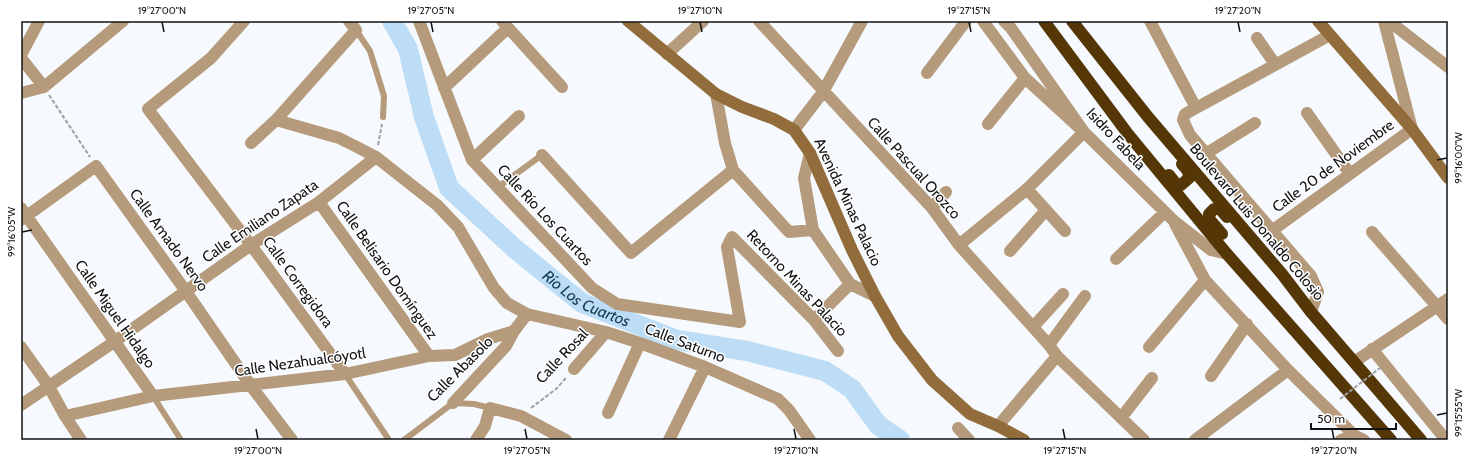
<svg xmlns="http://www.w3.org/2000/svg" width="1469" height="461" viewBox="0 0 1469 461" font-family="Cabin,sans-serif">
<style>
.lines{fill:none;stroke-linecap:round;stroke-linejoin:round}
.river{stroke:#bcddf5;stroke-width:20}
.path{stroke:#9da0a3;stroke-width:2;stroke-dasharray:4 2;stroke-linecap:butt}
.lane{stroke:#b59b7b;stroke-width:6}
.street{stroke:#b59b7b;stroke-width:12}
.secondary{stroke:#936c3b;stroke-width:12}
.highway{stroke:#553607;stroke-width:12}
.path-bridge{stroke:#9da0a3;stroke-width:2;stroke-dasharray:4 2;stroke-linecap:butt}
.ticks{fill:none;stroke:#111315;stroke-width:1.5}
.labels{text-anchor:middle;stroke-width:3;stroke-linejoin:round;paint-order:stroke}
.street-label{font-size:15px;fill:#111315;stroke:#fff}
.water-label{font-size:16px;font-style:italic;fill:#133a51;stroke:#fff}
.neatline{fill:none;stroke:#111315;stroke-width:1.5}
.ticks-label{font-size:10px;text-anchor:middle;fill:#111315}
</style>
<rect width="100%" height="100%" fill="#f6fafe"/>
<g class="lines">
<!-- river -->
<path class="river" id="s1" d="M392 21 408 49 424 117 449 188 514 248 582 303 677 340 747 351 825 371 852 389 878 425 900 440"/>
<!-- path -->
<path class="path" d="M49 95 90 157
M378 145 382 124
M531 408 556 389 567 377"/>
<!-- lane -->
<path class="lane" d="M356 30 370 51 384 96 383 117
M498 187 542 155
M345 374 389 440
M153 396 181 440
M404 440 453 403 474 404 490 408"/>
<!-- street -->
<path class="street" d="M244 21 211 58 148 109 251 245 345 374
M419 21 472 160 592 288 617 304 740 322 727 247 732 237 814 320 838 351
M502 21 562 87
M759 21 932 208 959 245 1049 345 1057 356 1144 440
M1004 21 1011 28 1084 132 1174 221 1211 250 1227 254
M1150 21 1196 108
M1389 21 1448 67
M1257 38 1275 64
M667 54 703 21
M21 55 39 21
M21 58 44 87
M927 73 966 21
M444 88 508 28
M21 93 44 87 123 21
M716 94 725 143 733 170 789 232 813 230
M1307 113 1350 174
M276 120 339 138 357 147 376 157 437 205 458 227 494 288 507 303 527 314 606 332 640 343 705 367 778 399 789 410 810 440
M988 124 1025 78
M794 130 823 92 862 21
M251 143 276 120 356 30 349 21
M810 153 804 178 813 230 850 284 875 296
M1207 153 1255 123
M542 155 631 253 733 170
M472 160 519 116
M1027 189 1065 231
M319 202 429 356
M21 208 153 396
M932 208 946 192
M21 220 96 166 185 290 251 386 292 440
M1175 224 1205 280 1288 370 1354 435 1364 440
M1273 230 1412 129 1384 21
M1372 232 1448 319
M959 245 1027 189 1084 132 1025 78 983 21
M1010 251 1046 210
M1116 259 1164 213
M1311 312 1318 292 1311 276 1190 135 1183 120 1185 114 1330 35
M814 320 850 284
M1033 327 1063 294
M1049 345 1085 296
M21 347 48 385 65 416 81 440
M1149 347 1205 280
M1372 349 1446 440
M1354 362 1448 299
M574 369 606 332
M1211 376 1247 324
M453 403 506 346 514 331 527 314
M21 405 114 342 251 245 319 202 376 157
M608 413 640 343
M65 416 153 396 345 374 429 356 455 355 488 339 514 331
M1121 418 1152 378
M998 426 1057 356
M958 428 969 440
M476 440 485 426 490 408 521 416 566 440
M669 440 705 367
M1195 440 1288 370
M1341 440 1354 435"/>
<!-- secondary -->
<path class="secondary" d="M628 21 716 94 742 107 774 119 794 130 810 153 852 250 875 296 898 336 932 380 970 414 998 426 1024 440
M1318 21 1412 129 1448 178"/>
<!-- highway -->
<path class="highway" d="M1044 21 1128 134 1227 254 1391 440
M1072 21 1148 117 1282 274 1311 312 1421 440
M1169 175 1176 184 1181 185 1189 178 1188 171 1182 164
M1222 234 1210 220 1209 214 1214 209H1220L1227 217"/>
<!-- path-bridge -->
<path class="path-bridge" d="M1340 399 1380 368"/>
</g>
<!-- ticks -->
<path class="ticks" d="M162 22 164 32M431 22 433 32M700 22 702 32M969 22 971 32M1238 22 1240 32M1437 160 1447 158M22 232 32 230M1437 415 1447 413M256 429 258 439M525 429 527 439M794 429 796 439M1063 429 1065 439M1332 429 1334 439"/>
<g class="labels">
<!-- street labels -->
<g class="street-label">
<text transform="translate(1116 139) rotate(47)" y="5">Isidro Fabela</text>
<text transform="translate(1333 166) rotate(-36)" y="5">Calle 20 de Noviembre</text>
<text transform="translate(914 168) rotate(48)" y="5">Calle Pascual Orozco</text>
<text transform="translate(848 202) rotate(65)" y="5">Avenida Minas Palacio</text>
<text transform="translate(545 215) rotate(47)" y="5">Calle Río Los Cuartos</text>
<text transform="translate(260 221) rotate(-34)" y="5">Calle Emiliano Zapata</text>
<text transform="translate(1257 222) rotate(50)" y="5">Boulevard Luis Donaldo Colosio</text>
<text transform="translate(169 240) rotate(54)" y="5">Calle Amado Nervo</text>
<text transform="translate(387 270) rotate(55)" y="5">Calle Belisario Domínguez</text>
<text transform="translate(298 282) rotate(54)" y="5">Calle Corregidora</text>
<text transform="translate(797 283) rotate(47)" y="5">Retorno Minas Palacio</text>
<text transform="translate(115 314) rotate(55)" y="5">Calle Miguel Hidalgo</text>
<text transform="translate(685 343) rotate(21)" y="5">Calle Saturno</text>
<text transform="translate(562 356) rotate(-47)" y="5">Calle Rosal</text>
<text transform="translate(300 362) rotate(-8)" y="5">Calle Nezahualcóyotl</text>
<text transform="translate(460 369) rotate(-45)" y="5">Calle Abasolo</text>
</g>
<!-- water labels -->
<g class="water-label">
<text dy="6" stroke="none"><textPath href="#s1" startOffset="355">Río Los Cuartos</textPath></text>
</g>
</g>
<!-- border -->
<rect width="1469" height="461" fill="none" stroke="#ffffff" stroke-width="44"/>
<!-- scale -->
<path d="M1311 423v6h85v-6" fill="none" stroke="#111315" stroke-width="2"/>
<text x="1317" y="423" font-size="12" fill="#111315" stroke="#ffffff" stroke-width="3" paint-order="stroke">50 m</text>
<rect x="22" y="22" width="1425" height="417" class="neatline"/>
<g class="ticks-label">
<text x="162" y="14">19°27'00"N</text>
<text x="431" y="14">19°27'05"N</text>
<text x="700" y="14">19°27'10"N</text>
<text x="969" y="14">19°27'15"N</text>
<text x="1238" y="14">19°27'20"N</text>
<text transform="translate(1458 158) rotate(-90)" y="4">99°16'00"W</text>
<text transform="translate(11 232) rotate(-90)" y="4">99°16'05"W</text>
<text transform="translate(1458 413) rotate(-90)" y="4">99°15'55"W</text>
<text x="258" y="454">19°27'00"N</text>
<text x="527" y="454">19°27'05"N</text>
<text x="796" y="454">19°27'10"N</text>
<text x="1065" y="454">19°27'15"N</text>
<text x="1334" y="454">19°27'20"N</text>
</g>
</svg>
